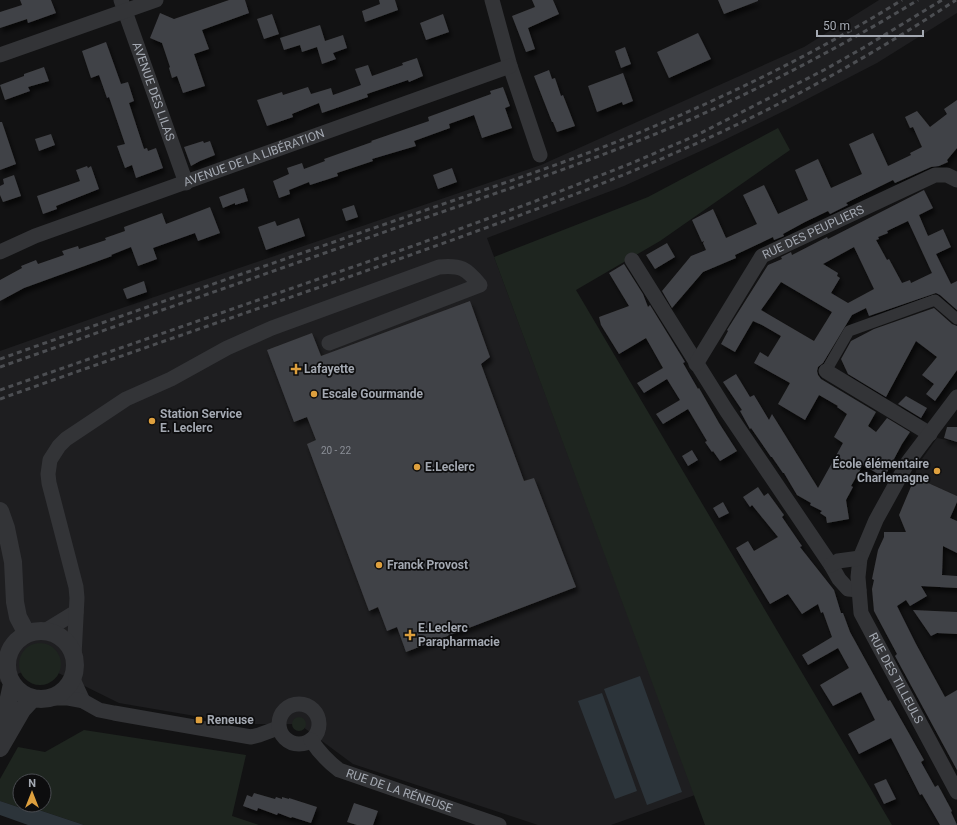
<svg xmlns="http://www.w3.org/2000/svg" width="957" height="825" viewBox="0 0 957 825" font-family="Roboto,sans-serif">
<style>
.built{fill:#1e1e20}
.green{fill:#1e251f;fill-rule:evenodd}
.water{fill:#2c343a}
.building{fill:#414246;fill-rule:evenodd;filter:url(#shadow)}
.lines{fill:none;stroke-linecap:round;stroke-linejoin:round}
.pedestrian{stroke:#333437;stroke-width:11}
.minor{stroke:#333437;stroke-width:15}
.tertiary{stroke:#333437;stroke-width:18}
.rail{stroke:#4c4e52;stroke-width:3;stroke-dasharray:5 4;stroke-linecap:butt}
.poi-dot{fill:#dea03e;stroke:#0d0d0e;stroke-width:1.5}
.labels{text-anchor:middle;stroke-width:3.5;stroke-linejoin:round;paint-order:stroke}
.number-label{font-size:10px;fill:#8b8f97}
.street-label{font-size:12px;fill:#a4a9b2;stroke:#0d0d0e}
.poi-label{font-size:12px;font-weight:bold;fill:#a4a9b2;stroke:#0d0d0e;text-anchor:start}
</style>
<defs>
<filter id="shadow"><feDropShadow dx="2.5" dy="4.5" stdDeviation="2" flood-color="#0009"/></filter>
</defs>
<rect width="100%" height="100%" fill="#121213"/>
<!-- built -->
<path class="built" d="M879 0H957V13L877 63 788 109 716 144 624 186 487 238 695 795 611 825H538L353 764 299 724H242L119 703 40 664 0 682V351L119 309 541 165 804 47Z
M937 438 957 442V496L915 477 917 466Z"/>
<!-- green -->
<path class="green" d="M778 128 790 150 660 241 576 290 892 825H705L494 257 648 197Z
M19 664a21 21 0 1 1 42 0a21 21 0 1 1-42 0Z
M292 724a7 7 0 1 1 14 0a7 7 0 1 1-14 0Z
M84 730 246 755 232 816 259 825H84L42 811 24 809 0 801V779L18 747 45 752ZM20 781H44V805H20Z"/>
<!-- water -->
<path class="water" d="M640 676 682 792 647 805 604 689Z
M602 693 637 791 615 799 578 701Z
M0 801 24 809 42 811 84 825H28L0 815Z"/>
<!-- building -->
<path class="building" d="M20 0H51L56 13 28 23 27 19 0 28V12L22 5Z
M229 0H245L249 13 202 30 209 49 194 54 205 86 183 93 177 76 172 78 169 68 170 67 162 43 150 38 160 13 174 19Z
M379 0H395L398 10 365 22 362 11 380 4Z
M532 0H553L559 14 528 28 535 49 526 52 512 16 535 7Z
M718 0H758V1L724 14Z
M272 14 279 34 264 39 257 19Z
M443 14 449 32 426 40 420 23Z
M320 25 325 41 343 35 347 48 333 53 336 59 322 64 317 47 302 52 300 45 284 50 280 38Z
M698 33 711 59 669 78 657 52Z
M106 42 121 84 128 82 134 101 129 103 144 149 147 148 148 151 156 148 163 168 136 178 132 165 125 168 117 146 125 144 109 97 107 98 99 75 91 78 82 51Z
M625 47 631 64 621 68 615 51Z
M417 58 423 76 409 82 408 80 367 94 368 97 322 113 319 103 292 114 293 117 267 126 257 100 282 92 283 95 308 87 311 94 331 88 333 95 361 85 355 69 368 65 372 76 403 65 402 63Z
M44 67 49 81 28 87 30 91 5 100 0 85 24 76V74Z
M549 70 552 79 555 78 561 96 563 95 575 126 557 132 553 122H552L534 76Z
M623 73 633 101 623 105 622 102 597 112 588 86Z
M503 87 510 106 505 108 512 128 482 138 474 115 449 124 450 128 414 141 416 146 372 159 373 161 337 173 338 176 310 185 309 182 289 190 290 194 279 198 273 181 289 174 287 168 302 163 304 169 325 161 324 159 372 142 371 141 429 121 428 117 491 94 490 91Z
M957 100V148L947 160 948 162 939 166 931 167 895 183 893 180 846 203 848 205 830 214 828 211 805 222 783 234 784 236 774 240 773 237 735 255 736 258 703 272 672 308 662 291 691 256 706 250 703 243 704 241 702 242 692 220 713 209 726 238 757 224 743 195 764 185 778 214 808 200 795 170 818 159 831 188 862 174 849 144 873 133 888 166 911 155 910 153 922 147 913 127 910 128 905 117 917 111 930 127 947 114 944 109Z
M0 122H2L16 164 0 170Z
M51 134 55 145 39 151 35 139Z
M203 141 204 143 210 141 215 155 200 161 191 166 184 147Z
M87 166 88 168 91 166 99 189 56 206 57 209 43 214 37 196 80 181 76 170Z
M452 168 457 182 438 189 433 175Z
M14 175 21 196 3 202 0 195V186L4 184 3 179Z
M244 188 248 201 235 205V203L223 208 219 197Z
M924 190 933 208 919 215 928 236 943 229 951 247 936 254 951 284 957 281V310L940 295 936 293 869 316 866 308 852 315 823 363 818 367 817 371 818 375 821 379 876 412 868 426 876 432 887 418 910 432 902 444 886 474 880 475 863 465 851 486 853 487 846 500 849 519 827 523 826 517 820 513 822 511 810 505 811 503 797 495 784 473H783L772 457H771L751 428 750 429 740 411 742 410 723 382 736 374 750 397 754 395 769 420 772 414 818 488 843 443 834 437 847 414 837 407 838 406 819 395 805 420 778 404 790 383 754 363 760 352 768 357 781 336 762 325 753 321 735 352 721 344 728 331 727 330 768 265 782 259 781 257 791 252 792 255 827 237 828 239ZM908 221 932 273 911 283 910 280 902 283 889 259 887 260 876 240 879 239 878 237 888 233 887 231ZM854 247 874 289 848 303 831 293 840 278 837 276 838 273 823 264ZM781 282 832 312 814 341 761 310Z
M354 205 358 217 346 221 342 209Z
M210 207 220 233 198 241 195 233 153 248 157 259 138 266 131 247 111 255 112 256 24 288 0 301V280L22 268 21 266 36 260 38 264 64 255 62 251 78 246 79 249 106 240 105 238 125 231 124 227 162 213 166 224Z
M299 218 305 236 266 250 258 227 275 221 277 226Z
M667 243 675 257 655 269 646 255Z
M624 264 643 294 648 307 650 305 685 362 683 363 698 389 699 388 719 423 737 451 720 461 713 451 712 452 705 442 707 441 688 409 663 424 656 414 680 400 667 379 644 393 637 383 663 368 646 338 619 354 601 325 599 317 629 306 609 273Z
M144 281 147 292 127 299 123 289Z
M470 301 490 357 481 364 524 481 534 478 576 587 406 652 397 627 387 631 378 607 369 611 307 444 316 440 307 417 294 422 267 350 312 333 321 356Z
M934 308 952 324 957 326V370L935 401 926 394 934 384 922 375 937 357 916 341 886 397 848 374 841 359 851 341 874 329Z
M906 396 927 408 921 418 898 404Z
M947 427H957V442L944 438Z
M692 450 698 460 688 466 682 456Z
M915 477 957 496V502L950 518 957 521V553L943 546 942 575 957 576V588L921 586 927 596 910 606 906 600 897 606 916 644 945 697 957 690V770L895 656 897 654 874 611 872 589 874 580 872 579 878 550 884 537V532H906L899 515Z
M758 487 764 496 768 493 784 515 782 517 802 546 800 547 834 590 841 613H843L850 632 888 701 890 700 924 760 921 762 935 787 938 785 952 811 951 812 957 825H940L922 794 920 795 891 738 859 754 848 734 875 720 861 692 833 706 820 685 849 668 838 648 808 665 802 655 832 637 823 612 821 613 818 604 802 614 788 594 770 604 742 558 736 548 748 541 754 551 778 537 752 505 750 507 743 497Z
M723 502 729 513 719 518 713 508Z
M913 610 957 612V634L937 633 931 636Z
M886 779 896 799 884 804 874 784Z
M254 793 275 799 276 797 282 799V797L289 799V798L317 807 311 823 292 817 291 818 278 813 277 815 258 808 257 811 243 806 247 795 252 797Z
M354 803 378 811 373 825H357L347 822Z"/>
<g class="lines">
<!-- pedestrian -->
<path class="pedestrian" d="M826 371 849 331 935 300 957 319"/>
<!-- minor -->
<g class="minor">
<path id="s1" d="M121 0 186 183"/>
<path d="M492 0 510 66 540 155"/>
<path d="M0 55 156 0"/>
<path id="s2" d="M0 252 35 236 510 66"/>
<path d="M632 260 726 410 831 565 839 579 848 589 859 590"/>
<path id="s3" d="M696 364 762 256 935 175H947L957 180"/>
<path d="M826 371 930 434"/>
<path id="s4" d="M957 397 908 462 876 520 860 558 858 577 861 613 957 792"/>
<path d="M831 565 838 561 860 558"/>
<path d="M45 631 76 612"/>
<path d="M74 656 77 598 76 587 49 483 48 474 50 460 59 446 66 439 126 399 171 379 227 348 272 328 439 267C461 265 466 268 480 285L329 343"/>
<path d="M72 677 83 701"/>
<path d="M51 698H67L83 701 99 710 114 713 251 737 259 735 278 728"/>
<circle cx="299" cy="724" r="20"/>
<path id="s5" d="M311 740C319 752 327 761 339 770L499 825"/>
</g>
<!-- tertiary -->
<path class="tertiary" d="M0 511 6 528 13 562 15 602 18 617 27 634
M7 665a34 34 0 1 1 68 0a34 34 0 1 1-68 0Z
M1 734 12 684
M0 748 22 710 33 698"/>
<!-- rail -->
<path class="rail" d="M0 359C132 312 265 266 397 220 477 192 558 166 636 134 728 96 818 52 902 0
M0 367C130 321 260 276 390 230 490 195 591 162 689 120 768 85 844 45 918 0
M0 390 413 246 533 202 632 163 697 135 824 70 863 48 942 0
M0 399C120 356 240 315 360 273 466 235 573 198 677 152 774 110 868 58 956 0"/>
</g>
<!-- markers -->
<g class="poi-dot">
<path d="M294 363h4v4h4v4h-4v4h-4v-4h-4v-4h4z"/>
<circle cx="314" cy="394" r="4"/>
<circle cx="152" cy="421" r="4"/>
<circle cx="417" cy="467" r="4"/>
<circle cx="937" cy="471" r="4"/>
<circle cx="379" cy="565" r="4"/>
<path d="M408 629h4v4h4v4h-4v4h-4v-4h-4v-4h4z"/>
<rect x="195" y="716" width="8" height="8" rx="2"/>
</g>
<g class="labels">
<!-- number labels -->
<g class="number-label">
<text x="336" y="454">20 - 22</text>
</g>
<!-- street labels -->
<g class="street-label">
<text dy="4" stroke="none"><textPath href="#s1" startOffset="97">AVENUE DES LILAS</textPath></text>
<text dy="4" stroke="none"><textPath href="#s2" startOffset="271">AVENUE DE LA LIBÉRATION</textPath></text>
<text dy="4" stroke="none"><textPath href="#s3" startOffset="183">RUE DES PEUPLIERS</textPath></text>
<text dy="4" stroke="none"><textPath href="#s4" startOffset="318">RUE DES TILLEULS</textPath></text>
<text dy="4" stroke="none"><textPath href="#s5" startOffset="105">RUE DE LA RÉNEUSE</textPath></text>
</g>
<!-- poi labels -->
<g class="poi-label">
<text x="304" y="373">Lafayette</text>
<text x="322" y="398">Escale Gourmande</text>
<text x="160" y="418">Station Service<tspan x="160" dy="14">E. Leclerc</tspan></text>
<text x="929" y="468" text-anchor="end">École élémentaire<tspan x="929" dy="14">Charlemagne</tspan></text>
<text x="425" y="471">E.Leclerc</text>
<text x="387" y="569">Franck Provost</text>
<text x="418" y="632">E.Leclerc<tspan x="418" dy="14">Parapharmacie</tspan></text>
<text x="207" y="724">Reneuse</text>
</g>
</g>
<!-- north arrow -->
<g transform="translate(32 793)"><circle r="19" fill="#0d0d0e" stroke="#494b50"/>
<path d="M0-3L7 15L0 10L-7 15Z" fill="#dea03e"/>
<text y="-6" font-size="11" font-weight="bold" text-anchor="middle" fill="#a4a9b2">N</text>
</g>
<!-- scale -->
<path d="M817 30v6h106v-6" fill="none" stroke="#a4a9b2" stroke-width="2"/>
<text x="823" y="30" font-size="12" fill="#a4a9b2" stroke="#0d0d0e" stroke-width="3" paint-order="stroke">50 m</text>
</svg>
